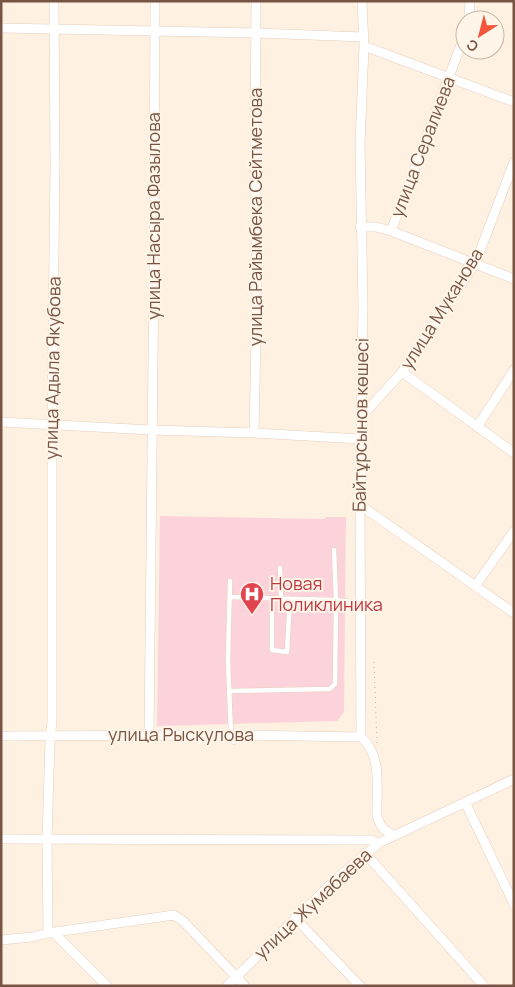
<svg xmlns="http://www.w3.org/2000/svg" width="515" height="987" viewBox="0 0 515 987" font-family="Manrope,sans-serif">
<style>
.medical{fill:#fdd3db}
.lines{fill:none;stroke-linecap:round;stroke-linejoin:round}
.lane-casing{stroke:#e5cebe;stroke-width:5.5}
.street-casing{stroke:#e5cebe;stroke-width:10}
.path{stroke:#dbae99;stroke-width:1;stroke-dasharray:1 4;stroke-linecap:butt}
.lane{stroke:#fff;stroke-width:4.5}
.street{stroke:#fff;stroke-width:9}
.labels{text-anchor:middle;stroke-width:4;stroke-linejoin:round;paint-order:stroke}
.street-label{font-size:18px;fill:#785445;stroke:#fff5e9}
.health-label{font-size:18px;fill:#be3a42;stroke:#fff5e9;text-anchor:start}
</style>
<rect width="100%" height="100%" fill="#fef1e1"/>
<!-- medical -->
<path class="medical" d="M160 516 325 519 326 517H346L344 712 337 721 157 726Z"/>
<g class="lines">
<!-- lane casing -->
<g class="lane-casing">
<path id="lane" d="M280 568 281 599
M230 581 228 661 231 735 234 742
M230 597 336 600 361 603
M272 598V650L287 652 290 599
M229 691 330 689 335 684 336 600 334 550"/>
</g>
<!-- street casing -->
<g class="street-casing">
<path id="street" d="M469 20 470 1
M1 28 257 33 363 37
M364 46 514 102
M360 227H376L391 231 514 279
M391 231 465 34
M402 372 514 453
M361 417 402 372 475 264 514 162
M1 422 152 430 254 433 361 439
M477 427 514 370
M254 433 257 289 255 140 256 1
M360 505 514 613
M476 585 514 531
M1 736 231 735 361 737
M149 736 154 268 155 1
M361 737 360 505 363 305 360 144 364 46 362 1
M361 737C383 755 376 790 377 816 380 826 384 831 394 835
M465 802 514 904
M1 839 371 840 379 843
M365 853 484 986
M295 918 360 986
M48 933 47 839 50 741 52 721V424L55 166 54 1
M54 933 107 986
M1 940 32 937 48 933 174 915 183 921 245 986
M227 986 336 879 379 843 514 779"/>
</g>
<!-- path -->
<path class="path" d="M374 662 377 743"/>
<!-- lane -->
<use href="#lane" class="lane"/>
<!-- street -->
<use href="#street" class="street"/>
</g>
<!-- icons -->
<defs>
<g id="hospital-pin" transform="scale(1.25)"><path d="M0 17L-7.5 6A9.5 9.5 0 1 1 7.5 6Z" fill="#e0444e" stroke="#fff5e9"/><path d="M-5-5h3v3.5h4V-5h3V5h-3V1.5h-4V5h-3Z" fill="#fff"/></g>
</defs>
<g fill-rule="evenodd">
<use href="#hospital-pin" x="252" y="594"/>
</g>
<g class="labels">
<!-- street labels -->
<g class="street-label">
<text transform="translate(423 147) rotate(-69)" y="6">улица Сералиева</text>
<text transform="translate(154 216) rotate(-90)" y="6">улица Насыра Фазылова</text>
<text transform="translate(256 217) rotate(-90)" y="6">улица Райымбека Сейтметова</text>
<text transform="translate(442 309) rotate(-58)" y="6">улица Муканова</text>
<text transform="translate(53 368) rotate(-89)" y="6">улица Адыла Якубова</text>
<text transform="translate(361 425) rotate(-89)" y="6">Байтұрсынов көшесі</text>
<text x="181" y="741">улица Рыскулова</text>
<text transform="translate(313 904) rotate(-43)" y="6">улица Жумабаева</text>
</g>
<!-- health labels -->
<g class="health-label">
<text x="270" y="590">Новая<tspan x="270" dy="21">Поликлиника</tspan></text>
</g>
</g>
<!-- border -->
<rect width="515" height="987" fill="none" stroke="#785445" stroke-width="5"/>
<!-- north arrow -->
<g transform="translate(480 35) rotate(216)"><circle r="24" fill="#fff5e9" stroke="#c9b5a7"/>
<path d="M0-4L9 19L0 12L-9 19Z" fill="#f4563a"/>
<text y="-8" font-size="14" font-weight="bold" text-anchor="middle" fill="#785445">С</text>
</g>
</svg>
